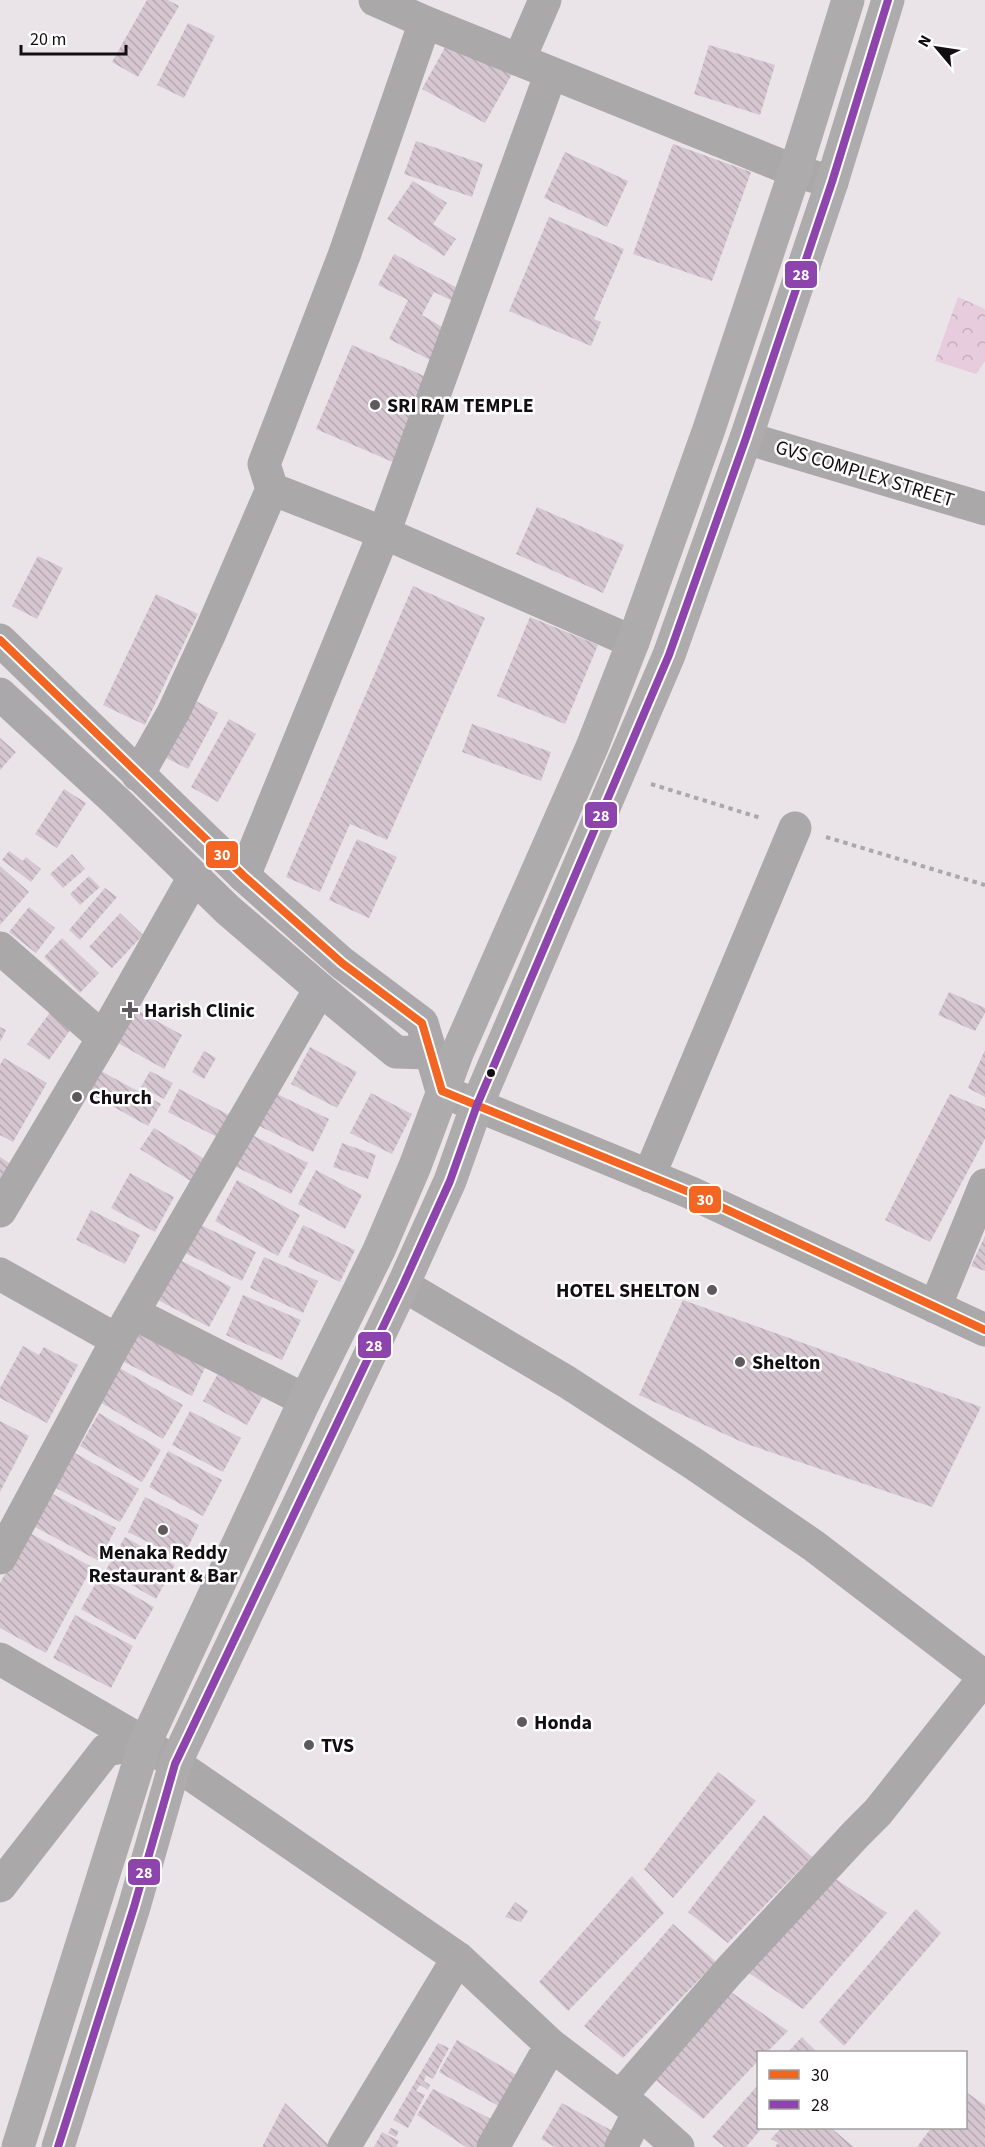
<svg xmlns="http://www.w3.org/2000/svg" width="985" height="2147" viewBox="0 0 985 2147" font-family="'Source Sans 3',sans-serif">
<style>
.forest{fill:url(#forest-crowns)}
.building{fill:url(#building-back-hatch)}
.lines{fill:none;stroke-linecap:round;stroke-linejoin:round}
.path{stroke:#aaa8a9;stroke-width:4;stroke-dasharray:4.5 4.5;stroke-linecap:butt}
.street{stroke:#aba8aa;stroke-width:33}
.secondary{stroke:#aaa8aa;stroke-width:33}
.primary{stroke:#aeabac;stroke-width:33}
.bus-1-casing{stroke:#fff;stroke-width:12}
.bus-2-casing{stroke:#fff;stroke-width:12}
.bus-1{stroke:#f26522;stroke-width:8}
.bus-2{stroke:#8e44ad;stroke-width:8}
.poi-dot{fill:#5e595c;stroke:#fff;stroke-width:2}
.bus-dot{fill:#120e11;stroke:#fff;stroke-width:2}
.labels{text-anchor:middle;stroke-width:5;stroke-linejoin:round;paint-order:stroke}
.poi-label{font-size:20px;font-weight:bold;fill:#120e11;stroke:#fff;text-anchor:start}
.street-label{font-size:20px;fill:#120e11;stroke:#fff}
.line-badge{stroke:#fff;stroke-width:2}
.badge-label{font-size:16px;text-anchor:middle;font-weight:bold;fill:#fff}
</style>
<defs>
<pattern id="forest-crowns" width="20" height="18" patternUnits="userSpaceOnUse" patternTransform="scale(1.5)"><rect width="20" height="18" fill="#e6ccdd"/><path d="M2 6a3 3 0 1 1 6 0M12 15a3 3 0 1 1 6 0" fill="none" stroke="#c4aebd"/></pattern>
<pattern id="building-back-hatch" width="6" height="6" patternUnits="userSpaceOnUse" patternTransform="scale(1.5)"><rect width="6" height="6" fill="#d5c6d0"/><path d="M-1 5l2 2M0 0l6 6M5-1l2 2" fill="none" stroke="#b6a9b2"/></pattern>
</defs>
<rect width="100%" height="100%" fill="#eae4e8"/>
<!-- forest -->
<path class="forest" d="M958 297 985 309V361L976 374 935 361Z"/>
<!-- building -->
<path class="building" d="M147 0H168L179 6 138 77 112 62Z
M188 23 215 36 184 98 157 85Z
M449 40 512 74 485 123 422 89Z
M709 45 775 65 760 115 694 94Z
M416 141 483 164 472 197 404 174Z
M673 144 751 172 712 281 633 254Z
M565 152 628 181 607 227 544 198Z
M413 181 447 203 433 224 456 239 444 256 387 219Z
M549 217 624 249 594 319 601 322 591 346 509 311Z
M394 254 467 293 461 305 434 292 422 315 452 333 440 365 389 339 408 300 378 285Z
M352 345 434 380 402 466 316 429Z
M537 507 624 545 603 593 516 554Z
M38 556 63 568 37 619 12 606Z
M413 586 485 618 387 840 350 824 320 892 286 877Z
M156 594 198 614 145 725 103 705Z
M530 617 598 645 565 724 497 696Z
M196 701 218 713 188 769 166 758Z
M229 719 256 734 218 802 191 787Z
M472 724 551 752 541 781 462 752Z
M0 738 16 752 0 770Z
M64 789 86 803 57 848 35 834Z
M357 839 397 857 369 918 329 900Z
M9 851 23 861 26 857 41 869 31 882 2 860Z
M72 854 85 869 63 888 50 874Z
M0 866 29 892 0 925Z
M89 876 100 887 80 905 70 894Z
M105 888 117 897 80 940 69 930Z
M29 907 55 928 36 953 9 932Z
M120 913 143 935 112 968 89 947Z
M62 938 99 973 80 993 44 957Z
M949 992 985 1008V1013L975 1031 938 1015Z
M137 1010 182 1035 164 1069 118 1043Z
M51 1011 73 1026 49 1060 27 1044Z
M0 1027 6 1030 0 1042Z
M310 1047 357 1072 337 1108 291 1084Z
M985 1050V1097L968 1088Z
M204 1051 216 1058 204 1079 192 1072Z
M4 1058 47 1083 13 1142 0 1135V1065Z
M101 1071 161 1104 148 1126 89 1093Z
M150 1071 173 1083 164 1099 141 1087Z
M179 1089 231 1116 219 1138 168 1112Z
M273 1092 329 1119 313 1152 257 1125Z
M371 1093 412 1114 392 1154 350 1133Z
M950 1094 985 1109V1139L930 1242 885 1220Z
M154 1128 211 1163 197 1185 140 1149Z
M248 1133 308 1163 291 1194 232 1165Z
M342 1143 376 1155 368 1179 333 1167Z
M0 1157 14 1166 0 1187Z
M316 1170 362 1195 345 1229 298 1204Z
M130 1173 174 1197 155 1232 111 1208Z
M237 1180 300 1215 278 1256 215 1221Z
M91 1210 140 1235 125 1264 76 1240Z
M199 1224 256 1252 242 1281 185 1253Z
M303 1225 355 1250 340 1282 288 1257Z
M985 1236V1271L971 1266Z
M264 1257 318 1281 303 1313 250 1288Z
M180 1260 231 1287 209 1327 158 1300Z
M243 1295 301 1320 282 1360 226 1335Z
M683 1300 981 1407 932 1507 744 1443 639 1395Z
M137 1321 210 1357 192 1396 118 1359Z
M23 1346 39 1355 44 1347 78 1365 47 1423 0 1398V1388Z
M118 1367 183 1405 163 1439 98 1401Z
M221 1368 265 1393 247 1425 203 1401Z
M190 1411 241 1438 223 1472 172 1445Z
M99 1413 161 1450 142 1482 80 1446Z
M0 1421 29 1436 0 1492Z
M168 1451 222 1480 203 1516 149 1487Z
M75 1453 139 1489 120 1522 56 1488Z
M49 1492 116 1528 99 1561 31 1525Z
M145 1497 199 1525 182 1559 128 1532Z
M28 1532 92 1567 46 1653 0 1628V1583Z
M125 1537 175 1565 156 1599 106 1570Z
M100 1576 154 1607 135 1640 81 1609Z
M75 1615 133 1646 111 1688 53 1658Z
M718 1772 756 1801 673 1898 644 1869Z
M764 1815 812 1857 728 1943 688 1912Z
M828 1874 887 1913 803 2009 749 1973Z
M632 1876 664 1913 568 2011 539 1982Z
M515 1902 528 1911 521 1922 505 1917Z
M916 1909 941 1933 844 2046 819 2022Z
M673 1924 716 1962 623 2058 584 2026Z
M728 1990 788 2031 767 2052H758V2061L703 2119 654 2079Z
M802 2037 817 2052H788Z
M457 2040 518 2076 500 2107 439 2072Z
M438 2043 449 2048 433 2079 426 2075 424 2081 430 2085 428 2090 420 2085 416 2091 425 2095 408 2128 393 2120Z
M758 2085V2128H762L746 2147H725L712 2137Z
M433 2089 491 2119 476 2147H466L417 2115Z
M966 2092 985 2105V2147H917L931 2128H966Z
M285 2103 330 2146 329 2147H262Z
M562 2103 618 2134 611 2147H555L541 2139Z
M391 2128 399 2131 396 2137 388 2133Z
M781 2128H831L854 2147H775L778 2143 771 2139Z
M382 2132 399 2141 396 2147H374Z"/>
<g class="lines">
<!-- path -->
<path class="path" d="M651 784 761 818
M826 837 985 885"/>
<!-- street -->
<path class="street" d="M375 0 425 22 795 171 832 182
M519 60 545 0
M746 438 985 509
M272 489 384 533 551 73
M138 775 174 711 210 633 272 489 264 464 345 253 425 22
M244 876 384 533 633 642
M0 948 103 1038
M442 1091 689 1192 985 1330
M649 1176 795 828
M0 1211 103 1038 194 877
M0 1274 117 1340
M403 1285 567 1382 694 1464 814 1546 985 1677 878 1812 856 1834 729 1971 620 2097
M935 1307 985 1185
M133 1313 305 1400
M0 1558 117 1340 320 989
M0 1659 145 1743 458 1958 551 2045 639 2112 678 2147
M0 1886 106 1750 145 1743
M344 2147 458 1958
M493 2147 551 2045
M621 2147 639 2112"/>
<!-- secondary -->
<path class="secondary" d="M0 640 244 876 342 963 422 1023 442 1091
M0 694 117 802 228 910 320 989 396 1052 430 1053"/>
<!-- primary -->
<path class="primary" d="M18 2147 145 1743 305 1400 379 1250 415 1166 458 1051 592 747 633 642 709 429 795 171 848 0
M58 2147 134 1907 175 1764 403 1285 450 1181 477 1105 669 655 746 438 832 182 888 0"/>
<!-- bus-1 casing -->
<g class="bus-1-casing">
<path id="bus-1" d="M0 640 244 876 342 963 422 1023 442 1091 689 1192 985 1330"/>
</g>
<!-- bus-2 casing -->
<g class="bus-2-casing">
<path id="bus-2" d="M58 2147 134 1907 175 1764 403 1285 450 1181 477 1105 669 655 746 438 832 182 888 0"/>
</g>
<!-- bus-1 -->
<use href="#bus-1" class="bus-1"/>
<!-- bus-2 -->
<use href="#bus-2" class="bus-2"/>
</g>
<!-- markers -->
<g class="poi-dot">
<circle cx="375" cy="405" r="6"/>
<path d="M127 1001h6v6h6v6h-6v6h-6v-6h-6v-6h6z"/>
<circle cx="77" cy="1097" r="6"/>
<circle cx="712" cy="1290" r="6"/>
<circle cx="740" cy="1362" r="6"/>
<circle cx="163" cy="1530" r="6"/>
<circle cx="522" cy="1722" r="6"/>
<circle cx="309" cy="1745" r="6"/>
</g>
<circle class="bus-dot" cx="491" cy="1073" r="5"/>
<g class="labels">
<!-- poi labels -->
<g class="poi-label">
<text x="387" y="412">SRI RAM TEMPLE</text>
<text x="144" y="1017">Harish Clinic</text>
<text x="89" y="1104">Church</text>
<text x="700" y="1297" text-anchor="end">HOTEL SHELTON</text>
<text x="752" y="1369">Shelton</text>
<text x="163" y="1559" text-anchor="middle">Menaka Reddy<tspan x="163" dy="23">Restaurant &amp; Bar</tspan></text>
<text x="534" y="1729">Honda</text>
<text x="321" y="1752">TVS</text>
</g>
<!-- street labels -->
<g class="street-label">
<text transform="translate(865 473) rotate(17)" y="7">GVS COMPLEX STREET</text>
</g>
</g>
<g class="line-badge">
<rect x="784" y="260" width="34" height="29" rx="6" fill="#8e44ad"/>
<rect x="584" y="801" width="34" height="28" rx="6" fill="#8e44ad"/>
<rect x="205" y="840" width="34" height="29" rx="6" fill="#f26522"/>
<rect x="688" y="1185" width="34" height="29" rx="6" fill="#f26522"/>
<rect x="357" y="1331" width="35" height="28" rx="6" fill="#8e44ad"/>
<rect x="127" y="1858" width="34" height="28" rx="6" fill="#8e44ad"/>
</g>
<g class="badge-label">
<text x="801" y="280">28</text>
<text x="601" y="821">28</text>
<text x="222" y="860">30</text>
<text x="705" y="1205">30</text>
<text x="374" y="1351">28</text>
<text x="144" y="1878">28</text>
</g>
<!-- legend -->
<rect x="757" y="2051" width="210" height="78" fill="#ffffff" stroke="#a09fa0" stroke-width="1.5"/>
<rect x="769" y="2070" width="30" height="9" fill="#f26522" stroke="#a09fa0" stroke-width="1.5"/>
<text x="811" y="2081" font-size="18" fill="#120e11">30</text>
<rect x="769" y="2100" width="30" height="9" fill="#8e44ad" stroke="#a09fa0" stroke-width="1.5"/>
<text x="811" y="2111" font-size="18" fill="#120e11">28</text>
<!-- north arrow -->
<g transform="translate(937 48) rotate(299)" stroke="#ffffff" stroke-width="4.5" paint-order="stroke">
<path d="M0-4.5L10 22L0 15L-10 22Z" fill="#120e11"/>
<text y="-9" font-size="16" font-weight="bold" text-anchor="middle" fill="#120e11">N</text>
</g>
<!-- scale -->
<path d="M21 45v9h105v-9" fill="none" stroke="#120e11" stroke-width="3"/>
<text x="30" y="45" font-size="18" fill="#120e11" stroke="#ffffff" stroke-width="4.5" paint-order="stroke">20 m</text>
</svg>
